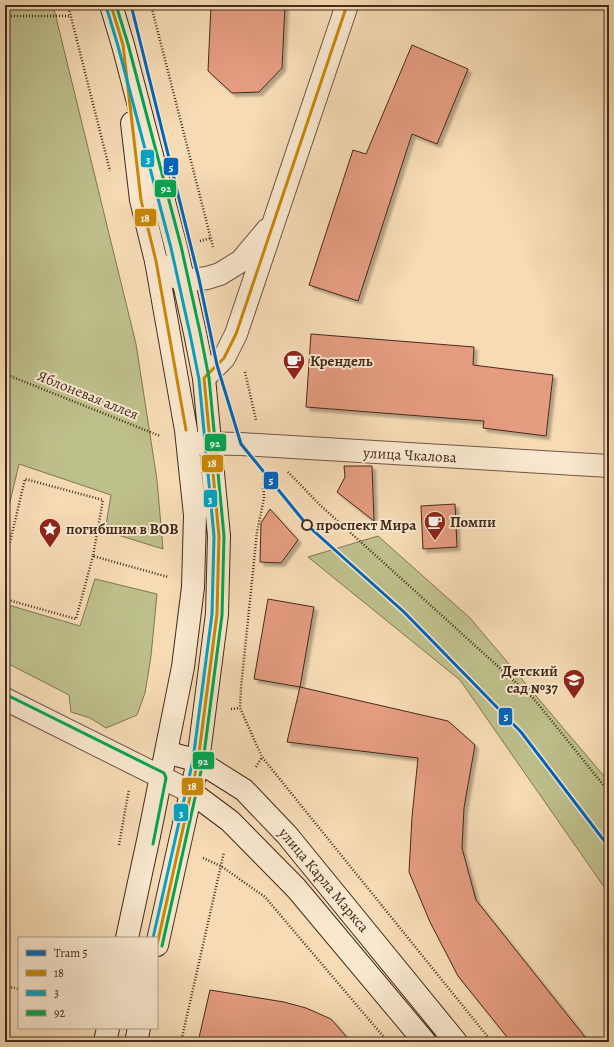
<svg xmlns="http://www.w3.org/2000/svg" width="614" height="1047" viewBox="0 0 614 1047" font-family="Alegreya,serif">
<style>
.green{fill:#bec08c;stroke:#807554}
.building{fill:#e59c81;stroke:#432a1c;filter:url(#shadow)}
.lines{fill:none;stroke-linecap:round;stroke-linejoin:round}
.tertiary-casing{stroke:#705642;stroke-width:24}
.secondary-casing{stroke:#432a1c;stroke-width:24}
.path{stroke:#432a1c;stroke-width:2.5;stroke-dasharray:1 2;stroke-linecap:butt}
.tertiary{stroke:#f9e8cf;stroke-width:22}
.secondary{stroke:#f9e8cf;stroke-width:22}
.bus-1-casing{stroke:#f9e8cf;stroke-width:6}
.bus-2-casing{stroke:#f9e8cf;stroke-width:6}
.bus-3-casing{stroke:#f9e8cf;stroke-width:6}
.bus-1{stroke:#ca8707;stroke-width:3}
.bus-2{stroke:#03a3c5;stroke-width:3}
.bus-3{stroke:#00a651;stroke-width:3}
.tram-1-casing{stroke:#f9e8cf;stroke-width:6}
.tram-1{stroke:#0065bd;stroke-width:3}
.stop-dot{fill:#f9e8cf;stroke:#432a1c;stroke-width:2}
.labels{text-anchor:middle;stroke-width:4;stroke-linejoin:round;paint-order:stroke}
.poi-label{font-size:15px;font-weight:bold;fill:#432a1c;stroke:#f9e8cf;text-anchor:start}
.street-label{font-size:15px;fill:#432a1c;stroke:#f9e8cf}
.stop-label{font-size:15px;font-weight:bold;fill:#432a1c;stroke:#f9e8cf;text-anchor:start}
.line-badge{stroke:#f9e8cf;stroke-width:1.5}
.badge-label{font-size:11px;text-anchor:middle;font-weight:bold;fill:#fff}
</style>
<defs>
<filter id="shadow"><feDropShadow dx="3.5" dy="3.5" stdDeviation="1" flood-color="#0004"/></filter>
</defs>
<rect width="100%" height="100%" fill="#f6dbb5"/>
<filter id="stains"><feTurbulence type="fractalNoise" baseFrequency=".005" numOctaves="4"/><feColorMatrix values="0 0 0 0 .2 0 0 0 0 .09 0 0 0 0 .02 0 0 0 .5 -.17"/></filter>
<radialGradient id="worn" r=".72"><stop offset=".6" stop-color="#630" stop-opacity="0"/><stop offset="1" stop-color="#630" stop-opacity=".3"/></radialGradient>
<!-- green -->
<path class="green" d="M5 5H53L136 344 157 480 163 549 105 531 111 495 19 464 5 523Z
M378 536 470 618 609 782V894L460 680 308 557Z
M95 579 157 594 151 656 145 693 137 715 106 728 90 718 71 712 69 695 5 662V604L80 626Z"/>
<!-- building -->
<path class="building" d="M211 5H285L282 68 259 92 232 93 208 71Z
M412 45 468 69 437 144 412 134 358 301 309 285 353 150 366 154Z
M311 334 474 347 473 365 553 375 546 436 483 428 484 421 306 407Z
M344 466H372L374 521 337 492 345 477Z
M455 504 457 547 423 549 421 506Z
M270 509 298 540 281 563 260 562 261 523Z
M268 599 314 607 300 687 254 679Z
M300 687 448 721 475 745 464 808 462 848 476 900 589 1042H511L458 976 430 922 409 872 412 817 418 758 287 742Z
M210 990 284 1002 306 1008 331 1019 351 1042H198Z"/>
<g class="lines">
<!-- tertiary casing -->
<g class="tertiary-casing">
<path id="tertiary" d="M156 261 169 274 184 281 207 278 220 274 241 261 267 230
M204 378 224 358 236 334 347 5
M191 443 241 444 609 466
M5 699 191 792"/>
</g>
<!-- secondary casing -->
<g class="secondary-casing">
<path id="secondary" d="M111 5 123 45 176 247 195 333 204 378 219 536 217 614 198 761 157 945
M166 752 198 761 244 790 287 835 456 1042
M191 792 230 821 296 888 425 1042
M127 938 149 836 183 667 193 587 195 515 186 430 156 261 141 200 132 123
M105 1042 108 1028
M136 1042 139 1028"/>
</g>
<!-- path -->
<path class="path" d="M68 5 110 171
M151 5 213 247
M5 16H71
M200 241 211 238
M245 372 256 420
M5 374 160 436
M263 470 264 498 257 532 241 688 240 708 262 757 492 1042
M288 472 320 505 534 699 609 792
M5 563 25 479 103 500 93 556 168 577
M5 599 76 619 93 556
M231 709 240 708
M256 767 262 757
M119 845 129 789
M203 858 221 866 265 897 388 1042
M5 986 19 989
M181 1042 224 852"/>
<!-- tertiary -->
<use href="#tertiary" class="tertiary"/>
<!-- secondary -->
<use href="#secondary" class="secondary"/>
<!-- bus-1 casing -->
<g class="bus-1-casing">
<path id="bus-1" d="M111 5 123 45 141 200 156 261 186 430
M157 945 198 761 217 614 219 536 204 378 224 358 236 334 347 5"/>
</g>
<!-- bus-2 casing -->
<g class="bus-2-casing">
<path id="bus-2" d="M106 6 118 46 171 248 190 334 199 379 214 536 212 614 193 760 153 938"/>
</g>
<!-- bus-3 casing -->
<g class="bus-3-casing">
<path id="bus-3" d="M116 5 128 44 181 246 200 332 209 378 224 536 222 615 203 762 162 946
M7 695 164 773 166 778 153 844"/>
</g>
<!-- bus-1 -->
<use href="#bus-1" class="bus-1"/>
<!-- bus-2 -->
<use href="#bus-2" class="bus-2"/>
<!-- bus-3 -->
<use href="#bus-3" class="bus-3"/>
<!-- tram-1 casing -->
<g class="tram-1-casing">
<path id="tram-1" d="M131 5 199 279 217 365 241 444 307 525 404 612 521 732 609 847"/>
</g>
<!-- tram-1 -->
<use href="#tram-1" class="tram-1"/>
</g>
<!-- icons -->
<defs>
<g id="cafe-pin" transform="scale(1.15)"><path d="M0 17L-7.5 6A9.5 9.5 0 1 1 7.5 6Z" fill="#8f2418" stroke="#f9e8cf"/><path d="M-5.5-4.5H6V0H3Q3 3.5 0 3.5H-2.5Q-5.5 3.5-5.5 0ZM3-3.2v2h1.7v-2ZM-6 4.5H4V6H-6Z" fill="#fff"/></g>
<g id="sight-pin" transform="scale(1.15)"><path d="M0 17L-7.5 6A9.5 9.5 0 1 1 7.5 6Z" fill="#8f2418" stroke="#f9e8cf"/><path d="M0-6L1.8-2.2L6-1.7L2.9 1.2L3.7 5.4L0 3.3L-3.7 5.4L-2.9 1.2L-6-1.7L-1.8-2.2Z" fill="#fff"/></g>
<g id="school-pin" transform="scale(1.15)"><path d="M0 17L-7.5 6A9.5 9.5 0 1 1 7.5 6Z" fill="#8f2418" stroke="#f9e8cf"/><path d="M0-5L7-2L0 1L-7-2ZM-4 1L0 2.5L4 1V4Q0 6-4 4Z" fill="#fff"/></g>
</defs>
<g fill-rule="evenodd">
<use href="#cafe-pin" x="294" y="361"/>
<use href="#cafe-pin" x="435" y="522"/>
<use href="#sight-pin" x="50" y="529"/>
<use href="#school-pin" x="574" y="680"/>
</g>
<!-- markers -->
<circle class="stop-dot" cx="307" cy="525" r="5"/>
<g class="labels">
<!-- poi labels -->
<g class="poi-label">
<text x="310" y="366">Крендель</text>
<text x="450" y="527">Помпи</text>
<text x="66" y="534">погибшим в ВОВ</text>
<text x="558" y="676" text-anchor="end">Детский<tspan x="558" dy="17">сад №37</tspan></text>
</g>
<!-- street labels -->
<g class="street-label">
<text transform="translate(88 395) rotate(22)" y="5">Яблоневая аллея</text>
<text transform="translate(410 455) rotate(3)" y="5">улица Чкалова</text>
<text transform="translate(324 880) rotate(50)" y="5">улица Карла Маркса</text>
</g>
<!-- stop labels -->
<g class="stop-label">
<text x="316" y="530">проспект Мира</text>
</g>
</g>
<g class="line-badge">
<rect x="140" y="149" width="15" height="19" rx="4" fill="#03a3c5"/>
<rect x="163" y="157" width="16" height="19" rx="4" fill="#0065bd"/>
<rect x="154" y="179" width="23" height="19" rx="4" fill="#00a651"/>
<rect x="134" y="208" width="23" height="19" rx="4" fill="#ca8707"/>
<rect x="204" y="433" width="23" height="19" rx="4" fill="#00a651"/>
<rect x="201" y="454" width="23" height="19" rx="4" fill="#ca8707"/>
<rect x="263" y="471" width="16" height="19" rx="4" fill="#0065bd"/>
<rect x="203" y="489" width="15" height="19" rx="4" fill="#03a3c5"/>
<rect x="498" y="707" width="15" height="19" rx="4" fill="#0065bd"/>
<rect x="192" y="751" width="23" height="19" rx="4" fill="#00a651"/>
<rect x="181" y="777" width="23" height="19" rx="4" fill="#ca8707"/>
<rect x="173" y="803" width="16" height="19" rx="4" fill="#03a3c5"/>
</g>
<g class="badge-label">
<text x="148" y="163">3</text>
<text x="171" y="171">5</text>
<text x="166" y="192">92</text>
<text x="145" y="222">18</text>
<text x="215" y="447">92</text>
<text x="212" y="467">18</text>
<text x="271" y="484">5</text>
<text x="210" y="503">3</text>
<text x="506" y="720">5</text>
<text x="203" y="765">92</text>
<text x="192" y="790">18</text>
<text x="181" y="817">3</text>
</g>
<!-- margin -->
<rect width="614" height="1047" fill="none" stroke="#f6dbb5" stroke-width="20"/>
<rect x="6" y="6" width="602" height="1035" fill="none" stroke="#432a1c" stroke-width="2"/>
<rect x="10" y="10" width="594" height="1027" fill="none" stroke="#432a1c"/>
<!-- legend -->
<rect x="18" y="937" width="140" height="92" fill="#f9e8cf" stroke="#b09c87"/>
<rect x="26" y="950" width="20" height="6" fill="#0065bd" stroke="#b09c87"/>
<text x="54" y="957" font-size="12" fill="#432a1c">Tram 5</text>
<rect x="26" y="970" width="20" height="6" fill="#ca8707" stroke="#b09c87"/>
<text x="54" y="977" font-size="12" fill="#432a1c">18</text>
<rect x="26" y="990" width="20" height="6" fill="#03a3c5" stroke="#b09c87"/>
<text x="54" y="997" font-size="12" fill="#432a1c">3</text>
<rect x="26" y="1010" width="20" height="6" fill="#00a651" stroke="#b09c87"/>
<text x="54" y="1017" font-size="12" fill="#432a1c">92</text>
<rect width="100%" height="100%" filter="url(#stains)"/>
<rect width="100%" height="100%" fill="url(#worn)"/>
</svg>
